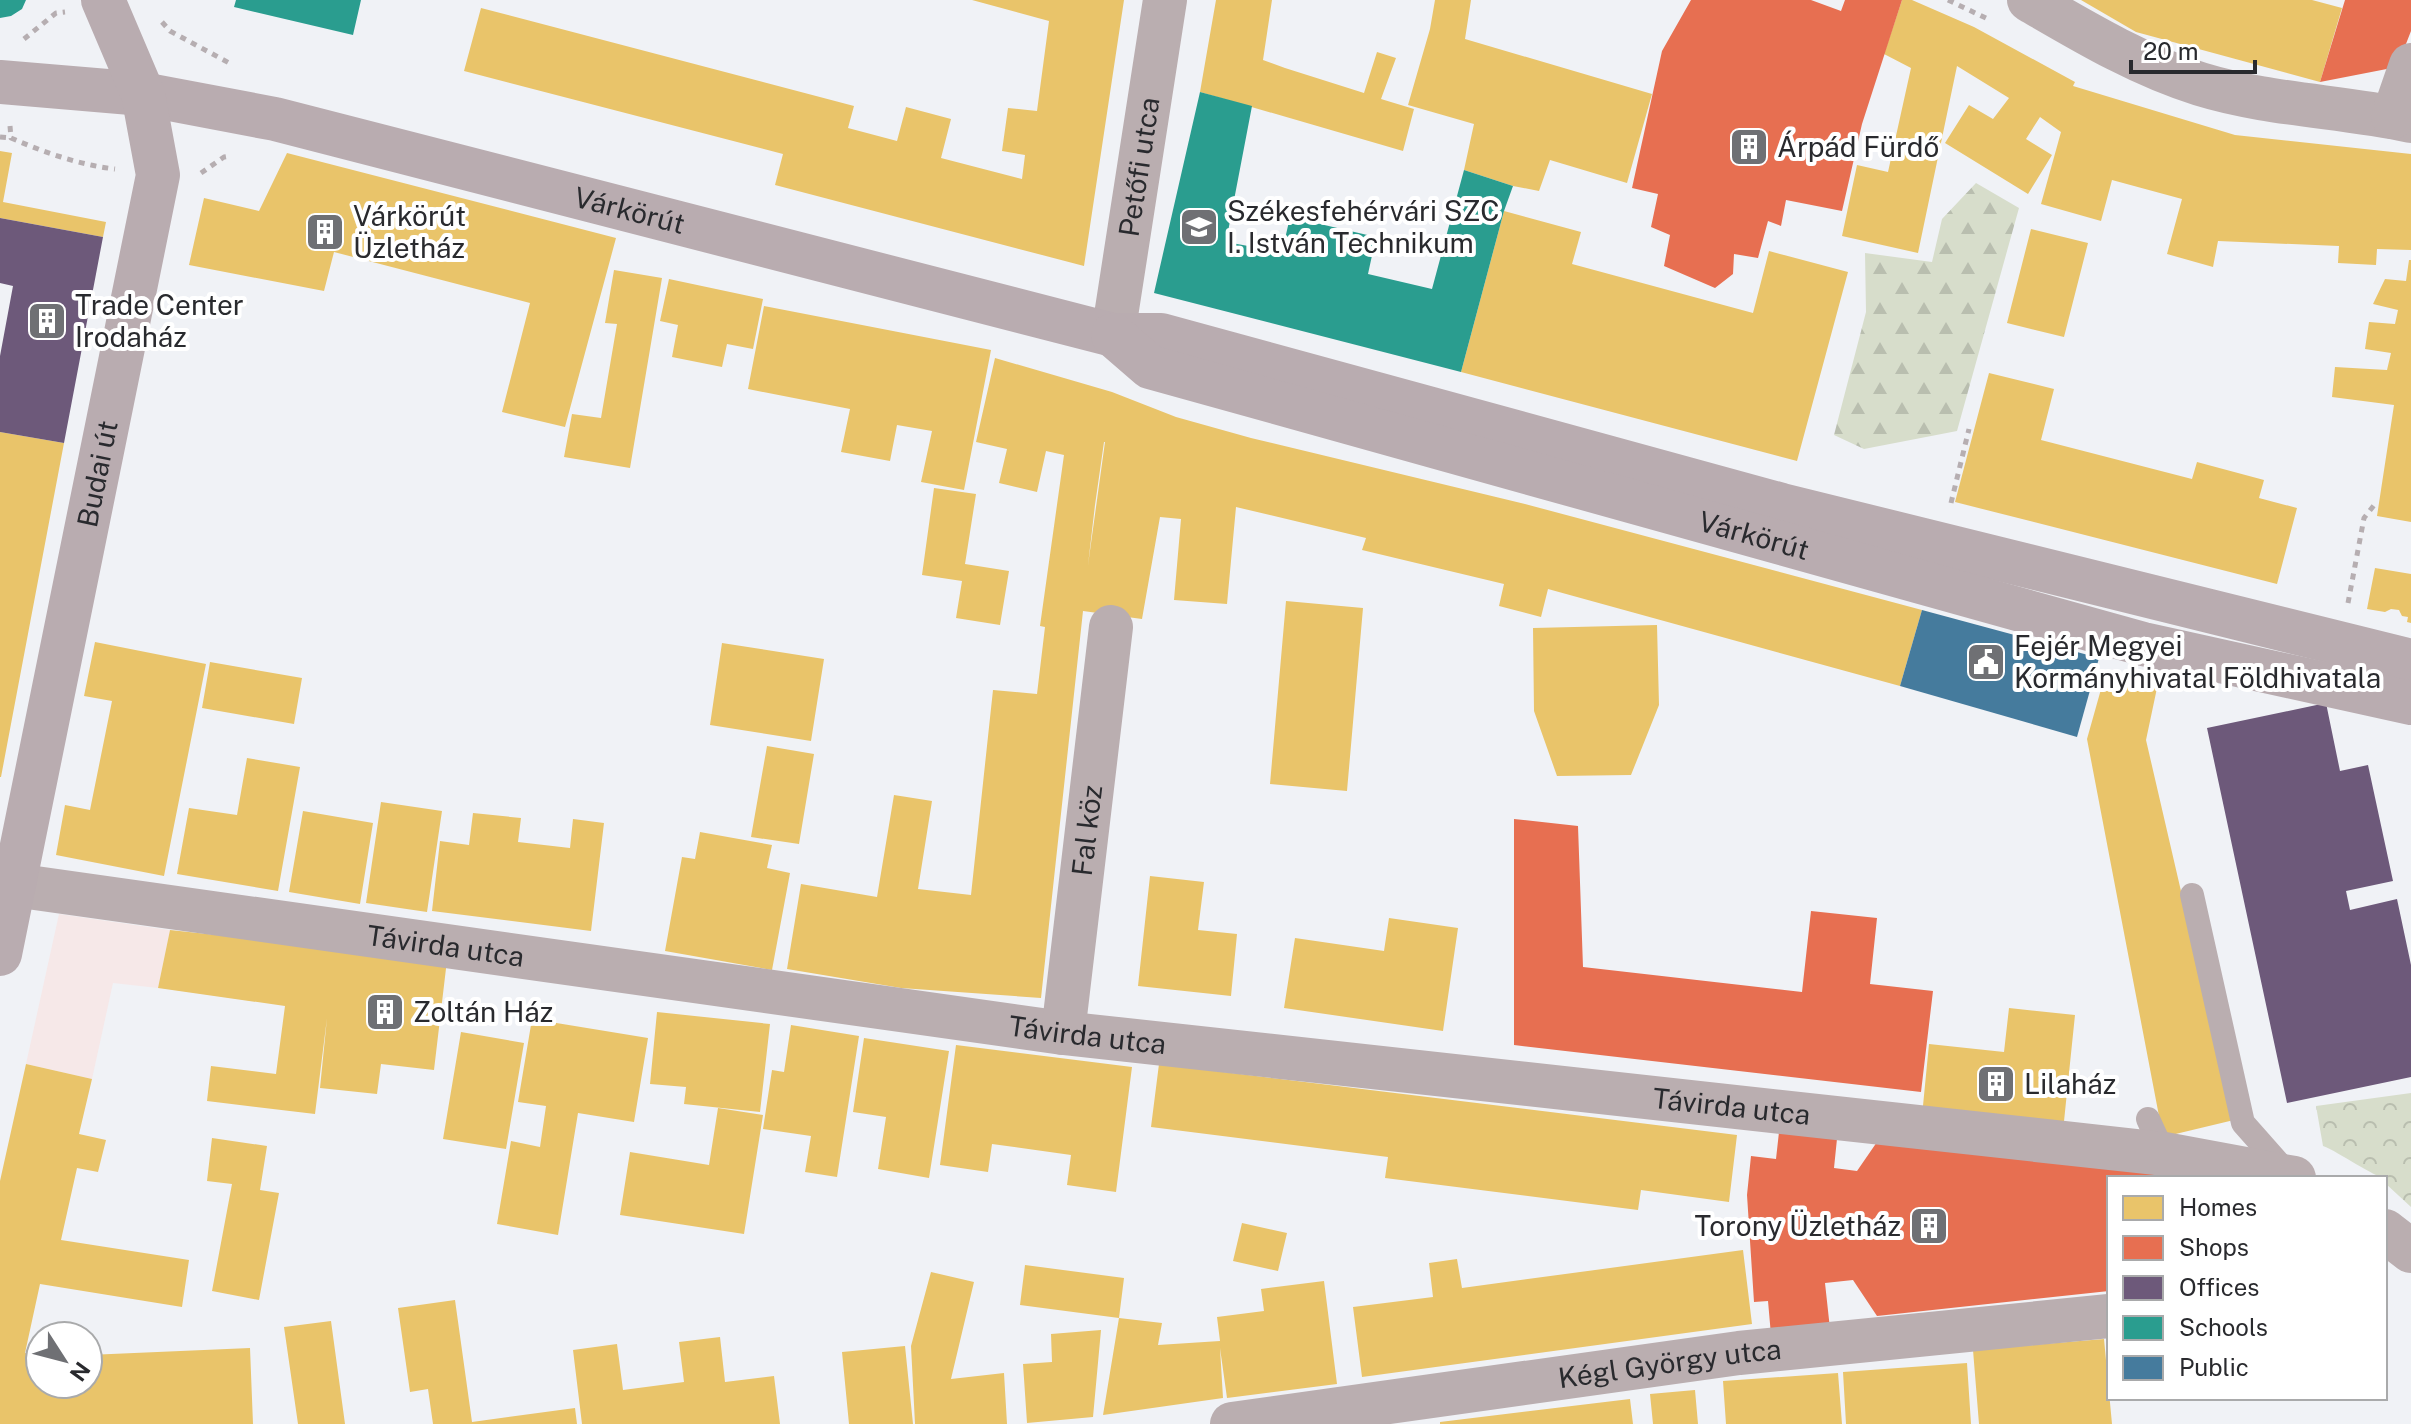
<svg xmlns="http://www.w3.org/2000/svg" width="2411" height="1424" viewBox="0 0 2411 1424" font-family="'Public Sans',sans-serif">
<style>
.commercial{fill:#f6e8e8}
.forest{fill:url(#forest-firs)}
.park{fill:url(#park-crowns)}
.homes{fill:#e9c46a;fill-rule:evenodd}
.shops{fill:#e76f51}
.offices{fill:#6d597a}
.schools{fill:#2a9d8f}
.public{fill:#457b9d}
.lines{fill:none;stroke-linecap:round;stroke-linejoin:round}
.path{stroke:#b6aeb1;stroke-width:5;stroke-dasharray:6 6;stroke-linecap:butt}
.lane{stroke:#baaeb0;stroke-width:24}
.street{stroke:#baaeb0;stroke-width:44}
.secondary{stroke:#b9acb0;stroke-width:44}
.labels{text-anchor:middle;stroke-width:8;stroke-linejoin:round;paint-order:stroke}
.poi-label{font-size:28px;fill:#292a2e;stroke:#fff;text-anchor:start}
.street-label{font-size:28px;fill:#292a2e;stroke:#fff}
</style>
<defs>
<pattern id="forest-firs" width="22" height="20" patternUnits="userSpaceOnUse" patternTransform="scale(2)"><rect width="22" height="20" fill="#d7ddcb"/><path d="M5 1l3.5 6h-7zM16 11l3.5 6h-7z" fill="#b9beaf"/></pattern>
<pattern id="park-crowns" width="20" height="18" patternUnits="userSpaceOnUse" patternTransform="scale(2)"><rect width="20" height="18" fill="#d7ddcb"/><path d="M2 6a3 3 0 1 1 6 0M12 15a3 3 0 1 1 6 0" fill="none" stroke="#b9beaf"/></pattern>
</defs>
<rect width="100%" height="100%" fill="#f0f2f6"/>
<!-- commercial -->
<path class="commercial" d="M59 914 170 930 158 988 113 983 92 1079 26 1064Z"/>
<!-- forest -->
<path class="forest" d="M1976 183 2019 208 1957 431 1864 449 1834 435 1866 312 1865 253 1932 262 1942 219Z"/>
<!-- park -->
<path class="park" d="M2411 1093V1207L2385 1183V1178C2374 1177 2339 1152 2323 1146L2316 1106Z"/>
<!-- homes -->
<path class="homes" d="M972 0H1124L1084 266 775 185 783 154 464 71 481 8 854 106 848 128 897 141 906 107 951 119 941 158 1022 179 1025 155 1002 151 1008 108 1037 111 1049 21Z
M1216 0H1272L1263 60 1285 68 1364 93 1377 52 1396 58 1381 99 1414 109 1403 151 1200 92Z
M1435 0H1471L1465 39 1652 94 1627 183 1550 160 1539 191 1513 186 1464 170 1474 124 1408 105 1430 29Z
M1902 0H1912L1974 27 2075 82 2073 86 2235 135 2411 154V250L2377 249 2376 265 2338 263 2339 246 2218 241 2213 267 2167 254 2182 199 2112 180 2101 221 2041 204 2061 132 2040 117 2026 139 2052 155 2028 194 1945 143 1969 105 1993 119 2009 98 1957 66 1918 253 1842 236 1857 165 1888 172 1911 68 1884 54Z
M2081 0H2312L2342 8 2320 82 2136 32Z
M0 151 12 153 3 202 106 222 103 237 0 218Z
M287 153 616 238 565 427 502 412 530 303 334 252 324 291 189 265 204 198 259 211Z
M1504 211 1581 232 1572 264 1753 313 1769 251 1848 272 1797 461 1461 372Z
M2031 229 2088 243 2064 337 2007 323Z
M2409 260H2411V522L2377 516 2394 405 2332 397 2335 367 2387 370 2391 353 2365 349 2369 322 2395 324 2398 310 2373 304 2385 279 2406 281Z
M614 270 662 278 630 468 564 457 572 414 601 418 617 324 605 323Z
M669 279 763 299 753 349 727 344 722 367 672 357 678 325 660 321Z
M764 306 991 350 964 490 921 482 932 431 897 425 890 461 841 452 850 409 748 389Z
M995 358 1112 392 1176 417 1251 438 1525 504 1922 610 1900 686 1548 589 1541 617 1499 606 1504 584 1362 550 1366 538 1236 507 1227 604 1174 600 1181 519 1160 517 1142 619 1083 611 1041 998 901 988 787 969 801 884 877 897 894 795 932 801 918 889 971 895 993 690 1037 694 1045 627 1040 626 1064 455 1046 451 1037 492 999 483 1007 449 976 442ZM1104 442H1105L1088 565 1095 505Z
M1989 373 2054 389 2041 440 2192 479 2197 462 2264 480 2259 498 2297 508 2277 584 1955 502Z
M0 432 64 443 1 777H0Z
M934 488 976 494 965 564 1009 571 1000 625 956 618 962 581 922 575Z
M2375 568 2411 574V623L2407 622 2408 617 2402 616 2399 610 2391 609 2385 612 2367 609Z
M1286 601 1363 608 1347 791 1270 784Z
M1657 625 1659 705 1631 775 1557 776 1534 711 1533 628Z
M95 642 206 664 164 876 56 855 65 805 90 810 112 701 84 696Z
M722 643 824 659 811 741 710 725Z
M210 662 302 678 294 724 202 708Z
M2105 675 2157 688 2146 740 2234 1120 2163 1137 2087 739Z
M767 746 814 754 799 844 751 837Z
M247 758 300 767 278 891 177 874 189 808 237 815Z
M381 802 442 811 427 912 366 903Z
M303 811 373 823 360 904 289 892Z
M473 813 521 818 518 842 570 848 573 819 604 823 591 931 432 911 440 841 469 845Z
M700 832 772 845 767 868 790 873 772 970 665 951 682 857 695 859Z
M1150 876 1204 882 1198 930 1237 934 1231 996 1138 986Z
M1389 918 1458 928 1443 1031 1284 1008 1295 938 1384 951Z
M170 930 447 960 434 1070 381 1064 377 1094 320 1088 327 1018 315 1114 207 1101 211 1066 276 1074 285 1006 158 988Z
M2009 1008 2075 1015 2063 1131 1922 1116 1929 1044 2004 1052Z
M657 1012 770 1024 760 1112 684 1104 686 1087 650 1084Z
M532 1019 648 1038 634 1122 578 1113 558 1235 497 1224 511 1141 540 1147 546 1106 518 1102Z
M791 1025 859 1036 837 1177 805 1172 811 1136 763 1129 772 1070 784 1072Z
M461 1032 524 1043 506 1149 443 1139Z
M864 1038 949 1051 929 1178 878 1169 886 1117 853 1112Z
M956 1045 1132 1067 1116 1192 1067 1185 1071 1155 992 1144 988 1172 940 1165Z
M26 1064 92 1079 79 1134 106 1140 98 1172 77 1168 61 1240 189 1260 182 1307 40 1284 25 1353 40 1356V1384H88V1355L250 1348 253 1424H0V1181Z
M1159 1064 1737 1135 1729 1202 1641 1190 1638 1210 1385 1178 1388 1157 1151 1127Z
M718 1108 763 1115 744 1234 620 1215 630 1152 709 1165Z
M212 1138 267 1146 260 1190 279 1193 259 1300 212 1291 232 1184 207 1181Z
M1242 1223 1287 1233 1278 1271 1233 1261Z
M1743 1250 1752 1324 1362 1377 1353 1307 1433 1297 1429 1263 1457 1259 1462 1288Z
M1025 1265 1124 1278 1119 1318 1020 1305Z
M931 1272 974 1282 951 1379 1004 1373 1007 1424H915L911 1346Z
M1324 1281 1337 1384 1227 1398 1220 1348 1223 1398 1103 1415 1119 1318 1162 1323 1158 1345 1220 1341 1217 1317 1264 1311 1261 1289Z
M455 1300 472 1422 575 1408 577 1424H433L428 1389 410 1392 398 1308Z
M331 1321 345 1424H298L284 1327Z
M1101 1330 1093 1417 1027 1423 1023 1364 1052 1362 1051 1334Z
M720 1337 725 1382 774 1376 780 1424H582L573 1350 617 1344 623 1390 684 1382 679 1342Z
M2104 1339 2112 1424H1979L1973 1350Z
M905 1346 913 1424H849L842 1352Z
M1967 1363 1971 1424H1846L1843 1372Z
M1838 1373 1842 1424H1726L1723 1381Z
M1695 1390 1698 1424H1653L1650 1394Z
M1630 1399 1633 1424H1440V1422Z"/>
<!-- shops -->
<path class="shops" d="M1691 0H1811L1841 11 1845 0H1902L1862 124 1842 211 1786 200 1781 226 1768 221 1758 258 1734 254 1733 274 1715 288 1664 266 1670 235 1651 227 1658 194 1632 188 1662 51Z
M2345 0H2411V31L2397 67 2320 82Z
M1514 819 1578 826 1583 967 1802 992 1811 911 1877 918 1870 984 1933 991 1921 1092 1514 1045Z
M1780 1123 1838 1129 1834 1168 1857 1171 1877 1142 2187 1178H2109V1291L1877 1316 1853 1280 1825 1283 1830 1329 1771 1335 1768 1301 1754 1302 1747 1195 1751 1156 1776 1159Z"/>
<!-- offices -->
<path class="offices" d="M0 218 103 237 64 443 0 432V356L13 286 0 283Z
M2326 703 2340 771 2368 765 2393 881 2346 891 2350 910 2397 899 2411 965V1077L2287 1103 2207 728Z"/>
<!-- schools -->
<path class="schools" d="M0 0H26L22 9 11 16 0 18Z
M236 0H361L353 35 234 7Z
M1200 92 1252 106 1226 242 1282 252 1290 217 1376 237 1368 274 1432 289 1464 170 1513 186 1504 211 1461 372 1154 293Z"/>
<!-- public -->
<path class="public" d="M1922 610 2099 658 2077 737 1900 686Z"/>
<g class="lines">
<!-- path -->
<path class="path" d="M1948 0 1990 20
M162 22 170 31 231 64
M24 39 56 13 65 12
M10 126 11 138C43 152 80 165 115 169
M0 137 11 138
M201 173 224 157 230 156
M1951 503 1969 429
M2348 603 2364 518 2375 504"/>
<!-- lane -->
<path class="lane" d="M2192 895 2243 1123 2289 1175
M2148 1119 2164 1154"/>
<!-- street -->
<g class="street">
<path d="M2029 0C2084 32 2139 65 2200 84 2268 105 2341 106 2411 121"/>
<path d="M2393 117 2411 65"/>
<path id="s1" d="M1113 335 1165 0"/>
<path id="s2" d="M0 883 1063 1033 2164 1154 2294 1178"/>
<path id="s3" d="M1063 1033 1111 627"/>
<path d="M2385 1231 2411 1251"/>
<path id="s4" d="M1232 1424 1739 1353 2109 1316"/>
</g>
<!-- secondary -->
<g class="secondary">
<path id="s5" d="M0 82 143 94 275 119 1113 335H1161L1782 505 2411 661"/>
<path id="s6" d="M1113 335 1150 367 2143 644 2411 703"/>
<path id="s7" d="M0 954 158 175 143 94 103 0"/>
</g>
</g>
<!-- icons -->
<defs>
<g id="building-square" transform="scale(2)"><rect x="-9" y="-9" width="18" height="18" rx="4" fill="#6f7074" stroke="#fff"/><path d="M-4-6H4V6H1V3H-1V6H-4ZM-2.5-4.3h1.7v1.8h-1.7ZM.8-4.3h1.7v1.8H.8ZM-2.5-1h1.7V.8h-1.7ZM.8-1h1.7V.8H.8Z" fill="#fff"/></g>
<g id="school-square" transform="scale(2)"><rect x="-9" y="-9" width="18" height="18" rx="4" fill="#6f7074" stroke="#fff"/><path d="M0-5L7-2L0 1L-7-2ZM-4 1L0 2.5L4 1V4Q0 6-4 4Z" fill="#fff"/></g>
<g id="civic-square" transform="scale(2)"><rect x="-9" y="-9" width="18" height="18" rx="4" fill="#6f7074" stroke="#fff"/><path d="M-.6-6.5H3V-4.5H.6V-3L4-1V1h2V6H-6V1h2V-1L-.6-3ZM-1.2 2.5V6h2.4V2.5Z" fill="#fff"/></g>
</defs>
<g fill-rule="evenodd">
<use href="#building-square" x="1749" y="147"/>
<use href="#school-square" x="1199" y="227"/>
<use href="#building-square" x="325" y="232"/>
<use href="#building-square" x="47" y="321"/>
<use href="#civic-square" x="1986" y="662"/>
<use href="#building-square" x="385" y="1012"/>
<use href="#building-square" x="1996" y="1084"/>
<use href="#building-square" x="1929" y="1226"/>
</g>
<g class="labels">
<!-- poi labels -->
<g class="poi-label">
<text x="1777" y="157">Árpád Fürdő</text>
<text x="1227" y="221">Székesfehérvári SZC<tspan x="1227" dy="32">I. István Technikum</tspan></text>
<text x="353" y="226">Várkörút<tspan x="353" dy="32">Üzletház</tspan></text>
<text x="75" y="315">Trade Center<tspan x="75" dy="32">Irodaház</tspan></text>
<text x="2014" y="656">Fejér Megyei<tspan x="2014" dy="32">Kormányhivatal Földhivatala</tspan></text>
<text x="413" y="1022">Zoltán Ház</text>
<text x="2024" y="1094">Lilaház</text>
<text x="1901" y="1236" text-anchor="end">Torony Üzletház</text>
</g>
<!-- street labels -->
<g class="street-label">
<text dy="10" stroke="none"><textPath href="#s1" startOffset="170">Petőfi utca</textPath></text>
<text dy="10" stroke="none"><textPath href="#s5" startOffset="644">Várkörút</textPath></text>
<text dy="10" stroke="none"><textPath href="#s7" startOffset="490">Budai út</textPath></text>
<text dy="10" stroke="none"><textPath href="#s6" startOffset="676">Várkörút</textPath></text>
<text dy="10" stroke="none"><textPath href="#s3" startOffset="204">Fal köz</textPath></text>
<text dy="10" stroke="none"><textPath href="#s2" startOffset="450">Távirda utca</textPath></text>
<text dy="10" stroke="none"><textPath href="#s2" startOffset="1098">Távirda utca</textPath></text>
<text dy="10" stroke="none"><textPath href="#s2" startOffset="1746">Távirda utca</textPath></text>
<text dy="10" stroke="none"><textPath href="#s4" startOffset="442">Kégl György utca</textPath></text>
</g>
</g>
<!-- legend -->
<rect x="2107" y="1176" width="280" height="224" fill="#ffffff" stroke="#a9aaab" stroke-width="2"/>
<rect x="2123" y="1196" width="40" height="24" fill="#e9c46a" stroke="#a9aaab" stroke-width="2"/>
<text x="2179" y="1216" font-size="24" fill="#292a2e">Homes</text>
<rect x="2123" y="1236" width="40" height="24" fill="#e76f51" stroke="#a9aaab" stroke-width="2"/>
<text x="2179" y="1256" font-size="24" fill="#292a2e">Shops</text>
<rect x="2123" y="1276" width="40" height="24" fill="#6d597a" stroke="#a9aaab" stroke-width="2"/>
<text x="2179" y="1296" font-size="24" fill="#292a2e">Offices</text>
<rect x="2123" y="1316" width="40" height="24" fill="#2a9d8f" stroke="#a9aaab" stroke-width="2"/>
<text x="2179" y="1336" font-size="24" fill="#292a2e">Schools</text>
<rect x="2123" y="1356" width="40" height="24" fill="#457b9d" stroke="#a9aaab" stroke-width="2"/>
<text x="2179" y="1376" font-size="24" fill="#292a2e">Public</text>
<!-- north arrow -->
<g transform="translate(64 1360) rotate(126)"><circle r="38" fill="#ffffff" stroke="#a9aaab" stroke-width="2"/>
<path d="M0-6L14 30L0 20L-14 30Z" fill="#6f7074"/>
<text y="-12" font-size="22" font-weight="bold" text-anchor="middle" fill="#292a2e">N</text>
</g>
<!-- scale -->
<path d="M2131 60v12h124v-12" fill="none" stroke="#292a2e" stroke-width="4"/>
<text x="2143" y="60" font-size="24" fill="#292a2e" stroke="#ffffff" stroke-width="6" paint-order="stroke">20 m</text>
</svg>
